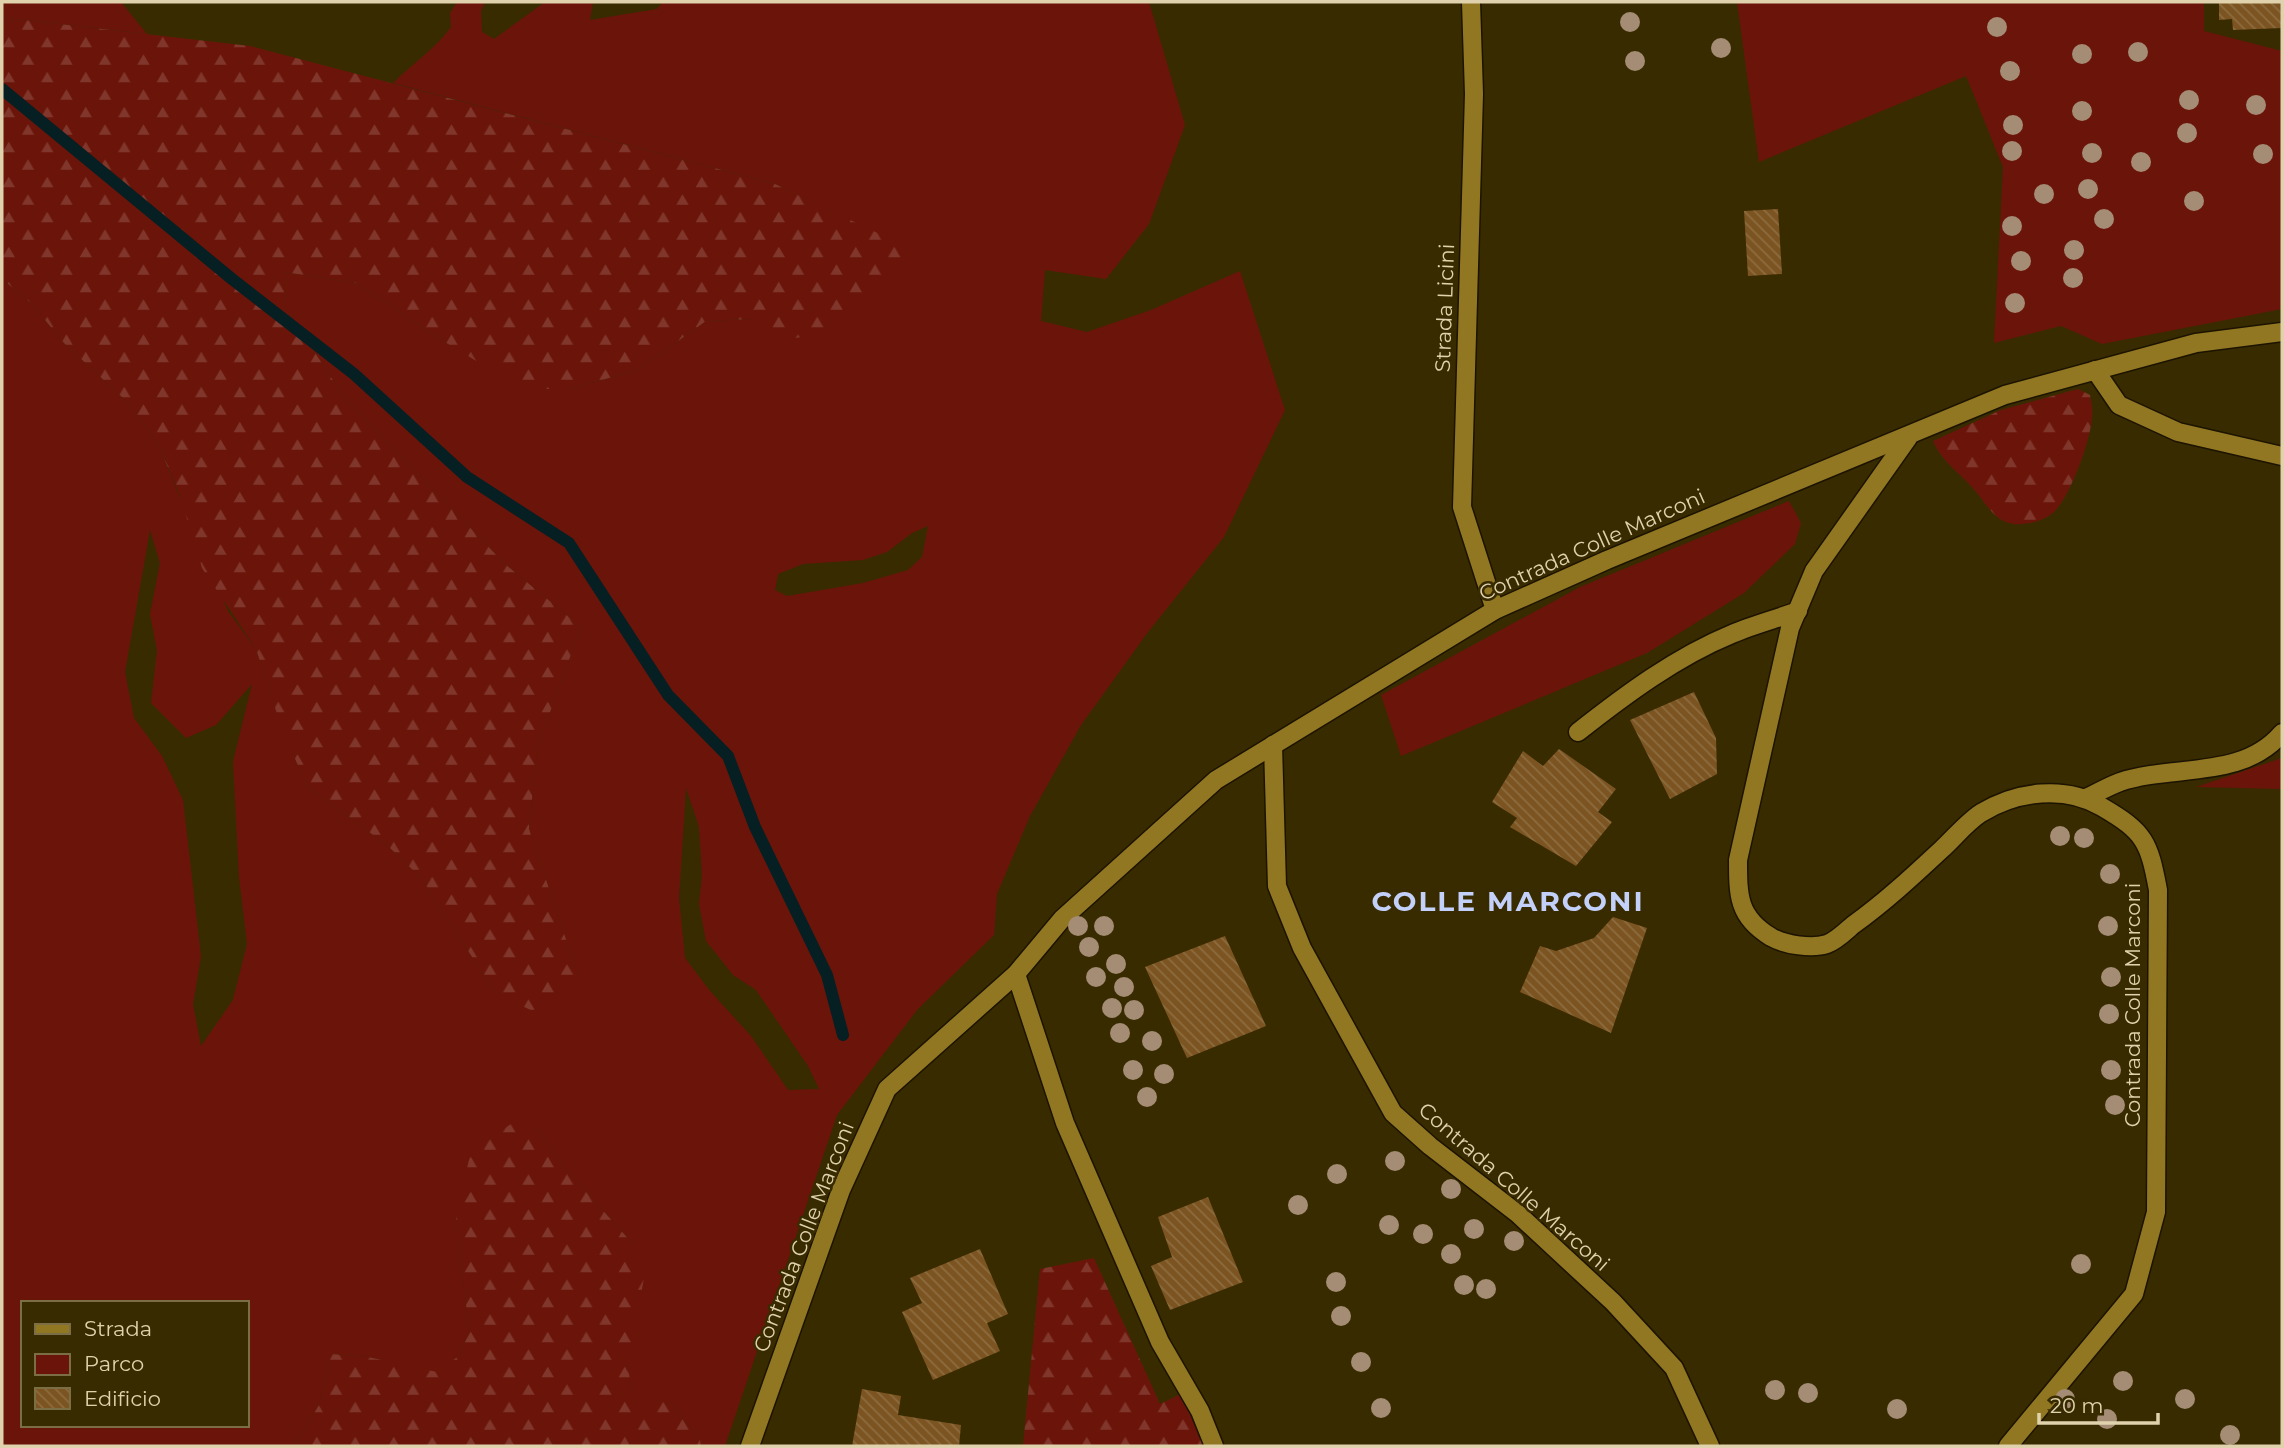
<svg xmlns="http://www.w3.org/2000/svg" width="2284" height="1448" viewBox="0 0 2284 1448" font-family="Montserrat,sans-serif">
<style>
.green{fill:#6b150a;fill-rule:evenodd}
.forest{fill:url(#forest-firs)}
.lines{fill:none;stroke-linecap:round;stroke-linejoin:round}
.stream{stroke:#061f23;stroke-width:12}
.building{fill:url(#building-back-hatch)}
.service-casing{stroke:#1c1400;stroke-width:21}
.minor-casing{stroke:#1c1400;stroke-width:21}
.tertiary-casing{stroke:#1c1400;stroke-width:21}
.service{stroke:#927722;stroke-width:18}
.minor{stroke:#927722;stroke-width:18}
.tertiary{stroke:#927722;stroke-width:18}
.tree{fill:#a48c75}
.labels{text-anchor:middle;stroke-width:5;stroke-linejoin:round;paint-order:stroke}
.street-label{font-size:21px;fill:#dfd2ac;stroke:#392b00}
.district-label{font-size:28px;font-weight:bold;letter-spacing:2px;fill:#c3d1fa;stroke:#392b00}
</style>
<defs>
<pattern id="forest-firs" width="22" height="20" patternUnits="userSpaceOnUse" patternTransform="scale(1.75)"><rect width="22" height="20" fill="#6b150a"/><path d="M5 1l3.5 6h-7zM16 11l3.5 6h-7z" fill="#80362b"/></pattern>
<pattern id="building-back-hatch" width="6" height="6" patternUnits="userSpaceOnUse" patternTransform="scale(1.75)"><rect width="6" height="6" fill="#7b5421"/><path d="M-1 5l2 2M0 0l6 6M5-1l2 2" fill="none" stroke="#8d6c3f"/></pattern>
</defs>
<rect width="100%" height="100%" fill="#392b00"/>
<!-- green -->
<path class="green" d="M2 2H121L147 34 7 18 2 15Z
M457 2H485L481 11 482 32 494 39 545 2H593L590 20 657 9 663 2H1149L1185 125 1149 224 1106 279 1045 270 1041 321 1087 332 1151 310 1240 271 1285 410 1224 537 1148 632 1081 725 1030 816 997 894 994 935 917 1010 837 1115 725 1446H701L700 1440 672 1404 632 1396 628 1365 633 1244 563 1166 536 1126 456 1216 469 1331 460 1355 437 1373 368 1357 331 1354 319 1405 294 1446H2V279L31 303 64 343 124 399 156 440 228 611 256 649 282 728 307 786 388 846 421 878 496 994 578 975 529 829 537 748 581 627 505 564 344 397 285 307 284 272 356 283 448 344 569 389 638 370 706 321 752 319 813 335 837 317 906 248 775 184 393 83C412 64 436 48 451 27L450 13ZM928 526 922 557 908 570 863 583 787 596 775 590 778 574 803 564 863 560 887 552 912 533ZM150 530 160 563 150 614 157 651 151 703 186 738 216 725 252 684 233 762 239 877 247 944 233 1000 201 1046 193 1004 201 956 183 800 162 756 134 718 125 672ZM686 788 699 827 702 876 699 904 706 941 733 975 756 990 808 1066 819 1089 788 1090 751 1036 710 991 685 958 679 898ZM23 1303H247V1425H23Z
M1737 2H2204V31L2282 51V309L2102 344 2061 326 1994 343 2003 167 1966 76 1759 162Z
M1789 501 1801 523 1795 544 1744 593 1647 653 1401 756 1381 695 1580 587Z
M2282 758V789L2196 787Z"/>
<!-- forest -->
<path class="forest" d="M2 15 7 18 250 46 775 184 907 247 879 289 813 335 773 342 752 319 706 321 638 370 569 389H523L448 344 356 283 284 272 285 307 344 397 505 564 581 627 537 748 529 829 578 975 535 1012 496 994 421 878 388 846 307 786 282 729 256 649 202 568 179 493 156 440 124 399 64 343 31 303 2 279Z
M2078 389 2090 395C2091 401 2093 409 2092 416 2091 440 2071 494 2055 511 2045 521 2023 527 2009 523 1992 519 1983 498 1971 486 1957 471 1941 460 1933 441L2001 410Z
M511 1124 536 1126 563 1166 633 1244 644 1278 628 1365 632 1395 672 1404 700 1440 701 1446H294L319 1405 331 1354 368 1357 437 1372 460 1355 469 1331 456 1216 471 1151Z
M1094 1258 1160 1404 1185 1392 1212 1446H1023L1040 1269Z"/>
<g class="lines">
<!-- stream -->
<path class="stream" d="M2 89 232 279 354 374 467 477 569 543 668 695 728 756 755 827 827 975 843 1035"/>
</g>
<!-- building -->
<path class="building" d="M2219 2H2282V28L2233 30 2232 19 2219 20Z
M1778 209 1782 274 1748 276 1744 211Z
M1694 692 1716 738 1717 774 1670 799 1630 720Z
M1559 749 1616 789 1598 812 1612 822 1576 866 1510 827 1517 818 1492 802 1523 751 1543 766Z
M1613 917 1647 928 1611 1033 1520 992 1540 946 1556 951 1594 938Z
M1225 936 1266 1026 1187 1058 1145 967Z
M1208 1197 1243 1282 1170 1310 1151 1266 1172 1257 1158 1217Z
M980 1249 1008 1314 987 1323 1000 1351 933 1380 902 1312 922 1303 910 1278Z
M862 1389 901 1396 898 1415 961 1425 959 1446H852Z"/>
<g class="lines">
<!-- service casing -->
<g class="service-casing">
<path id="service" d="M2095 370 2119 405 2178 432 2282 456
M1578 732C1625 695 1676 657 1732 634 1753 625 1776 619 1798 611
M2086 798C2097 793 2109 786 2120 782 2174 764 2242 780 2282 733"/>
</g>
<!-- minor casing -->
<g class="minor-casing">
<path id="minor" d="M1471 2 1474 94 1462 507 1495 610
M1908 438 1814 571 1790 628 1738 860C1738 896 1738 917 1771 937 1785 945 1812 949 1827 944 1836 941 1846 931 1853 925 1885 902 1913 876 1942 849 1954 838 1967 822 1981 813 2017 791 2065 785 2102 807 2145 832 2149 842 2158 890L2156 1212 2134 1294 2008 1446
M1273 745 1277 886 1302 948 1393 1113 1430 1146 1518 1214 1613 1302 1674 1368 1710 1446
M1016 974 1065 1123 1160 1342 1200 1411 1214 1446"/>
</g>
<!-- tertiary casing -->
<g class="tertiary-casing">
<path id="tertiary" d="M750 1446 841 1190 887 1089 1016 974 1062 919 1216 780 1495 610 1607 560 2005 395 2196 343 2282 332"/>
</g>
<!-- service -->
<use href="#service" class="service"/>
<!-- minor -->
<use href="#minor" class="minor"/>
<!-- tertiary -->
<use href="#tertiary" class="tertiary"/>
</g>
<!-- trees -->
<g class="tree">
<circle cx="1630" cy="22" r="10"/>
<circle cx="1997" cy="27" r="10"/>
<circle cx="1721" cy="48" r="10"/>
<circle cx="2138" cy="52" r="10"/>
<circle cx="2082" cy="54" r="10"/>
<circle cx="1635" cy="61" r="10"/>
<circle cx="2010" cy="71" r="10"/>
<circle cx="2189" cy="100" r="10"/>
<circle cx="2256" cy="105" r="10"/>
<circle cx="2082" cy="111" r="10"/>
<circle cx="2013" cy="125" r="10"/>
<circle cx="2187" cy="133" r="10"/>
<circle cx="2012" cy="151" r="10"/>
<circle cx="2092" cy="153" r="10"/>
<circle cx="2263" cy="154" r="10"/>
<circle cx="2141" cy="162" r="10"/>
<circle cx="2088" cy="189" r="10"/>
<circle cx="2044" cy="194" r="10"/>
<circle cx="2194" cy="201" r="10"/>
<circle cx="2104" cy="219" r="10"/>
<circle cx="2012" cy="226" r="10"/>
<circle cx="2074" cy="250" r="10"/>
<circle cx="2021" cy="261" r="10"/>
<circle cx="2073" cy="278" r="10"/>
<circle cx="2015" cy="303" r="10"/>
<circle cx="2060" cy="836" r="10"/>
<circle cx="2084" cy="838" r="10"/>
<circle cx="2110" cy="874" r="10"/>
<circle cx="1078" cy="926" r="10"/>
<circle cx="1104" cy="926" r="10"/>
<circle cx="2108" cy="926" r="10"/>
<circle cx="1089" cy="947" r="10"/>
<circle cx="1116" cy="964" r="10"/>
<circle cx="1096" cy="977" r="10"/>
<circle cx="2111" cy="977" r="10"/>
<circle cx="1124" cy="987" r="10"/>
<circle cx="1112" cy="1008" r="10"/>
<circle cx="1134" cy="1010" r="10"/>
<circle cx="2109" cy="1014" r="10"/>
<circle cx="1120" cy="1033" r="10"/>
<circle cx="1152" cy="1041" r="10"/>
<circle cx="1133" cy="1070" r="10"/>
<circle cx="2111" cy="1070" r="10"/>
<circle cx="1164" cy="1074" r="10"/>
<circle cx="1147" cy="1097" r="10"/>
<circle cx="2115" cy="1105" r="10"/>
<circle cx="1395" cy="1161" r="10"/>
<circle cx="1337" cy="1174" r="10"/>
<circle cx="1451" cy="1189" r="10"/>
<circle cx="1298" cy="1205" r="10"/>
<circle cx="1389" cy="1225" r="10"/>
<circle cx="1474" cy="1229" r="10"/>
<circle cx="1423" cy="1234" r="10"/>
<circle cx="1514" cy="1241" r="10"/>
<circle cx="1451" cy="1254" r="10"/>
<circle cx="2081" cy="1264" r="10"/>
<circle cx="1336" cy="1282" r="10"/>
<circle cx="1464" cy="1285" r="10"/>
<circle cx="1486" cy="1289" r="10"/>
<circle cx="1341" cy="1316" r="10"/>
<circle cx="1361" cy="1362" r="10"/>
<circle cx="2123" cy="1381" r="10"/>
<circle cx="1775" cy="1390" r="10"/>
<circle cx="1808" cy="1393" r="10"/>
<circle cx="2065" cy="1399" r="10"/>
<circle cx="2185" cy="1399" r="10"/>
<circle cx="1381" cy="1408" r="10"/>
<circle cx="1897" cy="1409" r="10"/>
<circle cx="2107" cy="1419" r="10"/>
<circle cx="2230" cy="1435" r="10"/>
</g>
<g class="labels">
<!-- street labels -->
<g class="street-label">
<text transform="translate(1445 308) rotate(-88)" y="7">Strada Licini</text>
<text transform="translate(1592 545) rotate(-24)" y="7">Contrada Colle Marconi</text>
<text transform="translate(2133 1005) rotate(-90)" y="7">Contrada Colle Marconi</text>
<text transform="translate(1514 1187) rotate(41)" y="7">Contrada Colle Marconi</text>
<text transform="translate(804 1237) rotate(-69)" y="7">Contrada Colle Marconi</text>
</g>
<!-- district labels -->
<g class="district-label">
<text x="1508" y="911">COLLE MARCONI</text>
</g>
</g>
<!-- border -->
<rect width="2284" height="1448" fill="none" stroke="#dfd2ac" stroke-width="7"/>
<!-- legend -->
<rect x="21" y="1301" width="228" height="126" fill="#392b00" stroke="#7b6e45" stroke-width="2"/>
<rect x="35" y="1324" width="35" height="10" fill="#927722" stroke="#7b6e45" stroke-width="2"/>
<text x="84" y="1336" font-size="21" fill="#dfd2ac">Strada</text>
<rect x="35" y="1354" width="35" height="21" fill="#6b150a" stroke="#7b6e45" stroke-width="2"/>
<text x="84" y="1371" font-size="21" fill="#dfd2ac">Parco</text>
<rect x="35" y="1388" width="35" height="21" fill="url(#building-back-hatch)" stroke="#7b6e45" stroke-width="2"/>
<text x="84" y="1406" font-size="21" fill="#dfd2ac">Edificio</text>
<!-- scale -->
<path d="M2039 1413v10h119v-10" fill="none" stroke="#dfd2ac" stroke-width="3.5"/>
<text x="2050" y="1413" font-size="21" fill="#dfd2ac" stroke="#392b00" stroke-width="5" paint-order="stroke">20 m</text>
</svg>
